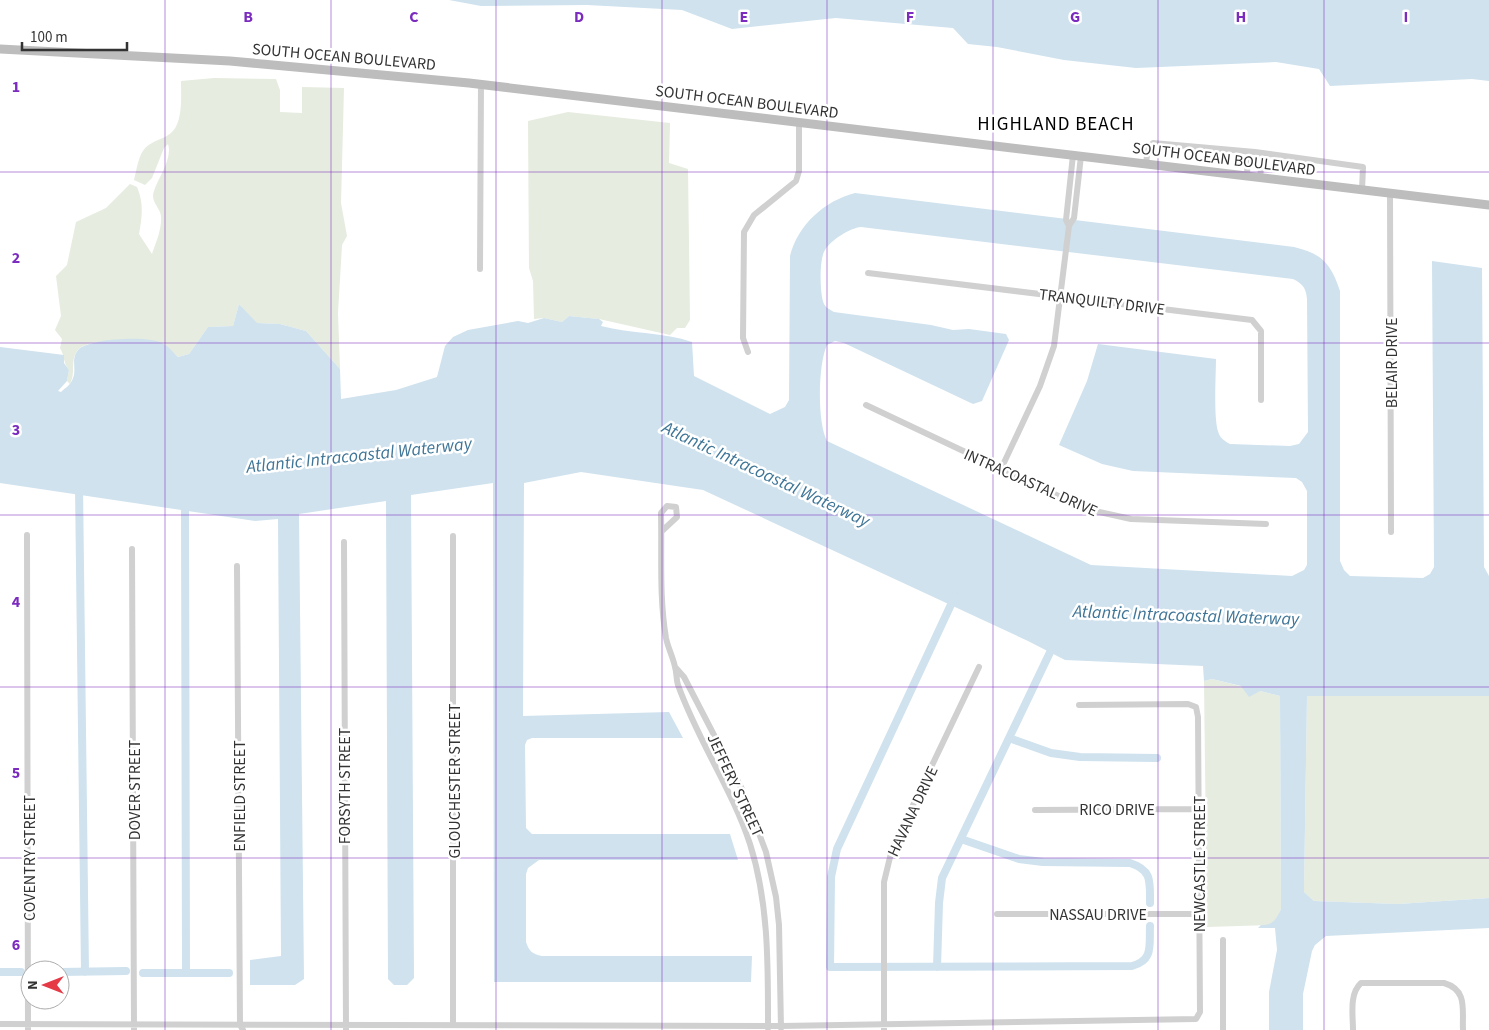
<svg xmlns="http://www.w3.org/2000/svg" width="1489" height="1030" viewBox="0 0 1489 1030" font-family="'Source Sans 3',sans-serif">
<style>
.green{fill:#e6ecdf}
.water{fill:#cfe2ee;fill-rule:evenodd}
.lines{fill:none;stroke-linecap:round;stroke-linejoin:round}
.canal{stroke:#cfe2ee;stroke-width:8}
.street{stroke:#d0d0d0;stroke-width:6}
.secondary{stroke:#bdbdbd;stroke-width:9}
.grid{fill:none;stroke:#7b2cbf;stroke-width:1;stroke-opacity:0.55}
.labels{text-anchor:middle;stroke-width:5;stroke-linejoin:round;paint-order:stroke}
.street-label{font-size:16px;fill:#333;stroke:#fff}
.water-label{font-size:18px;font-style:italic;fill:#3f7597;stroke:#fff}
.quarter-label{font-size:19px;letter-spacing:1px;fill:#000;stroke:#fff}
.grid-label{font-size:16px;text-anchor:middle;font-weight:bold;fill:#7b2cbf;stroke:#fff;stroke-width:5;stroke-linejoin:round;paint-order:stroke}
</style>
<rect width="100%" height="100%" fill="#fff"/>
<!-- green -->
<path class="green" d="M214 78 276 79 280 90V112L302 113V87L344 88 341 203 347 236 342 245 338 313 340 369 306 331 280 324 256 323 239 304 233 326 208 327 189 354 178 357 163 343C144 343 89 335 77 351 70 361 76 373 70 384L67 381 69 370C63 363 65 356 60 348L62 339 55 330 61 316 56 276 67 265 76 222 106 208 130 184 137 187C144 203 142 217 139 234L152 254C156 242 162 229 161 216 160 207 150 202 154 191 158 178 173 158 168 144L164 148 152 178 145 185 134 180C138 166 138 150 152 143 159 139 168 137 173 131 183 120 181 95 181 81Z
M568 112 670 123 669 163 688 169 690 320 685 328H677L670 335 599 319 569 316 562 322 544 318 534 319 533 281 529 268 528 121Z
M1212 679 1280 696 1281 909 1277 920 1270 925 1207 927 1204 681Z
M1307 696H1489V898L1398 904 1314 901 1304 892Z"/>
<!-- water -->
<path class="water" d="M449 0H1489V81L1472 79 1330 86 1319 69 1276 62 1136 68 1064 60 997 47 968 44 953 28 836 18 732 29 682 10 587 5 481 6Z
M855 193 1294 247C1323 254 1331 264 1340 291V561L1344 570 1350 576 1423 578 1430 574 1434 567 1432 261 1482 268 1484 567 1489 576V696H1307L1304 892 1314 901 1398 904 1489 898V928L1326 936 1315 945 1312 951 1303 994V1030H1269V992L1277 950 1275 928H1258L1261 925C1273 925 1276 920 1281 909L1280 696 1260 691 1249 697 1241 686 1212 679 1204 681 1203 666 1065 660 1028 641 703 490 581 472 524 483 523 716 669 712 683 738H532L527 740 525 745 526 828 532 834H730L738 860H539L528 868 526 874V942C529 951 532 954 542 956H752L751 982H494L493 483 411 495 414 978 407 985H394L388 979 386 501 299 514 304 979 295 985H250V960L281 956 278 519 255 521 0 483V347L64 355V363L69 370 67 381 58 391 61 392C65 388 71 385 73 378 77 369 70 358 79 349 91 338 151 335 164 344 169 347 174 353 178 357L189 354 208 327 233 326 239 304 257 323 280 324 306 331 340 369 341 399 396 390 437 377 445 346 453 337 468 330 518 321 528 323 544 318 562 322 569 316 599 319 603 322 601 326C631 334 664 332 692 342L694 376 770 414 785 407 789 400 790 256C798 225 824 201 855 193ZM861 227 1293 279C1303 284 1306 288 1307 299L1308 432 1299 444 1290 446 1230 444C1225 441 1221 439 1219 434 1213 422 1216 375 1216 359L1098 344 1087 381 1059 445 1102 464 1133 471 1296 478 1302 482 1307 491V565L1304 570 1292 576 1091 565 827 441C817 422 818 364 827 345L835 341 844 343 973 404 982 401 1009 340 1006 334 969 329 953 330 931 325 834 312C829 309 824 307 823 301 820 291 819 259 825 250 831 240 850 228 861 227Z"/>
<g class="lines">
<!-- canal -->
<path class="canal" d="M79 486 85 972
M185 503 186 973
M955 596 837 849 831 877 830 967 1132 966C1154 960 1149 945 1150 926
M1009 738 1051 753 1080 757 1157 758
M961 839 1019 859 1043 862 1130 863C1152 870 1150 881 1150 903
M937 967 939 903 942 878 1054 644
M0 972H21
M60 972 126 971
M143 973H229"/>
<!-- street -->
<path class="street" d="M1146 164 1148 147 1153 143 1255 152 1363 167 1362 190
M1247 176 1248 152
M1260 177 1263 153
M1390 193 1391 532
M1069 226 1066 220 1073 155
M480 269 481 84
M868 273 1252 320 1261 331V400
M748 352 743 338 744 232 754 215 796 181 799 171V122
M866 405 1086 509 1131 519 1266 524
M1001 469 1040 386 1054 346 1069 226 1074 218 1081 156
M662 531 677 517 676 507 667 506 661 513C662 555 659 596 666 638 668 648 673 657 675 667 677 673 676 679 678 685 698 741 732 789 750 844 769 904 768 966 768 1028
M27 535 28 1030
M344 542 346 1030
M132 549 134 1030
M237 566 240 1025 243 1030
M676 668 684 677 743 791 766 852 776 897 779 925 781 1028
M1035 810 1199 809
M997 914H1199
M1223 940V1030
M0 1024 781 1026 1196 1019 1200 1012 1198 717 1196 707 1188 704 1079 705
M453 1025V536
M884 1030V882L892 849 979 667
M1353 1030C1353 1015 1349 994 1361 983H1444C1468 990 1462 1010 1463 1030"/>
<!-- secondary -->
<path class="secondary" d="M0 49 230 61 469 83 1489 205"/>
</g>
<!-- grid -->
<path class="grid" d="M165 0V1030M331 0V1030M496 0V1030M662 0V1030M827 0V1030M993 0V1030M1158 0V1030M1324 0V1030M0 172H1489M0 343H1489M0 515H1489M0 687H1489M0 858H1489"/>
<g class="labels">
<!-- street labels -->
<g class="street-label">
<text transform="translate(344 56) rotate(5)" y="6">SOUTH OCEAN BOULEVARD</text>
<text transform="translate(747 101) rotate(7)" y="6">SOUTH OCEAN BOULEVARD</text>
<text transform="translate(1224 158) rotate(7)" y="6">SOUTH OCEAN BOULEVARD</text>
<text transform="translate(1102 301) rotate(7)" y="6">TRANQUILTY DRIVE</text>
<text transform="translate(1391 363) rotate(-90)" y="6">BELAIR DRIVE</text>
<text transform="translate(1031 482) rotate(24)" y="6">INTRACOASTAL DRIVE</text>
<text transform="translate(454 781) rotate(-90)" y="6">GLOUCHESTER STREET</text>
<text transform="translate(736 785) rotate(65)" y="6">JEFFERY STREET</text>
<text transform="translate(344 786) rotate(-90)" y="6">FORSYTH STREET</text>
<text transform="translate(134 790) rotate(-90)" y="6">DOVER STREET</text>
<text transform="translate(239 796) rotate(-90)" y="6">ENFIELD STREET</text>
<text x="1117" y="815">RICO DRIVE</text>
<text transform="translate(912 811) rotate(-65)" y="6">HAVANA DRIVE</text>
<text transform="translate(29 858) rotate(-90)" y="6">COVENTRY STREET</text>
<text transform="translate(1199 864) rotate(-90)" y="6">NEWCASTLE STREET</text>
<text x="1098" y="920">NASSAU DRIVE</text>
</g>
<!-- water labels -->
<g class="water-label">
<text transform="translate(359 455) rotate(-6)" y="6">Atlantic Intracoastal Waterway</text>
<text transform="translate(766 474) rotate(25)" y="6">Atlantic Intracoastal Waterway</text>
<text transform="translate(1186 615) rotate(2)" y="6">Atlantic Intracoastal Waterway</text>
</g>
<!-- quarter labels -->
<g class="quarter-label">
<text x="1056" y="130">HIGHLAND BEACH</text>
</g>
</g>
<g class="grid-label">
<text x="248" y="22">B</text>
<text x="414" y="22">C</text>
<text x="579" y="22">D</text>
<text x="744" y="22">E</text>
<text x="910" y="22">F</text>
<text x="1075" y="22">G</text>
<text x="1241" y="22">H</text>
<text x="1406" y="22">I</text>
<text x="16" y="92">1</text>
<text x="16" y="263">2</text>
<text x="16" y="435">3</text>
<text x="16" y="607">4</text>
<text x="16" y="778">5</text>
<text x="16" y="950">6</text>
</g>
<!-- north arrow -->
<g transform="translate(45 985) rotate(270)"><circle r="24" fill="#ffffff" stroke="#adadad"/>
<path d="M0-4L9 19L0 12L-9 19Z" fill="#e63946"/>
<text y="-8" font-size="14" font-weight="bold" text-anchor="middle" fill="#333333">N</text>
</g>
<!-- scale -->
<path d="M22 42v8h105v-8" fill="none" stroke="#333333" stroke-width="2.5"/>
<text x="30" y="42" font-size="15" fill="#333333" stroke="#ffffff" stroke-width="4" paint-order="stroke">100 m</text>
</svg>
